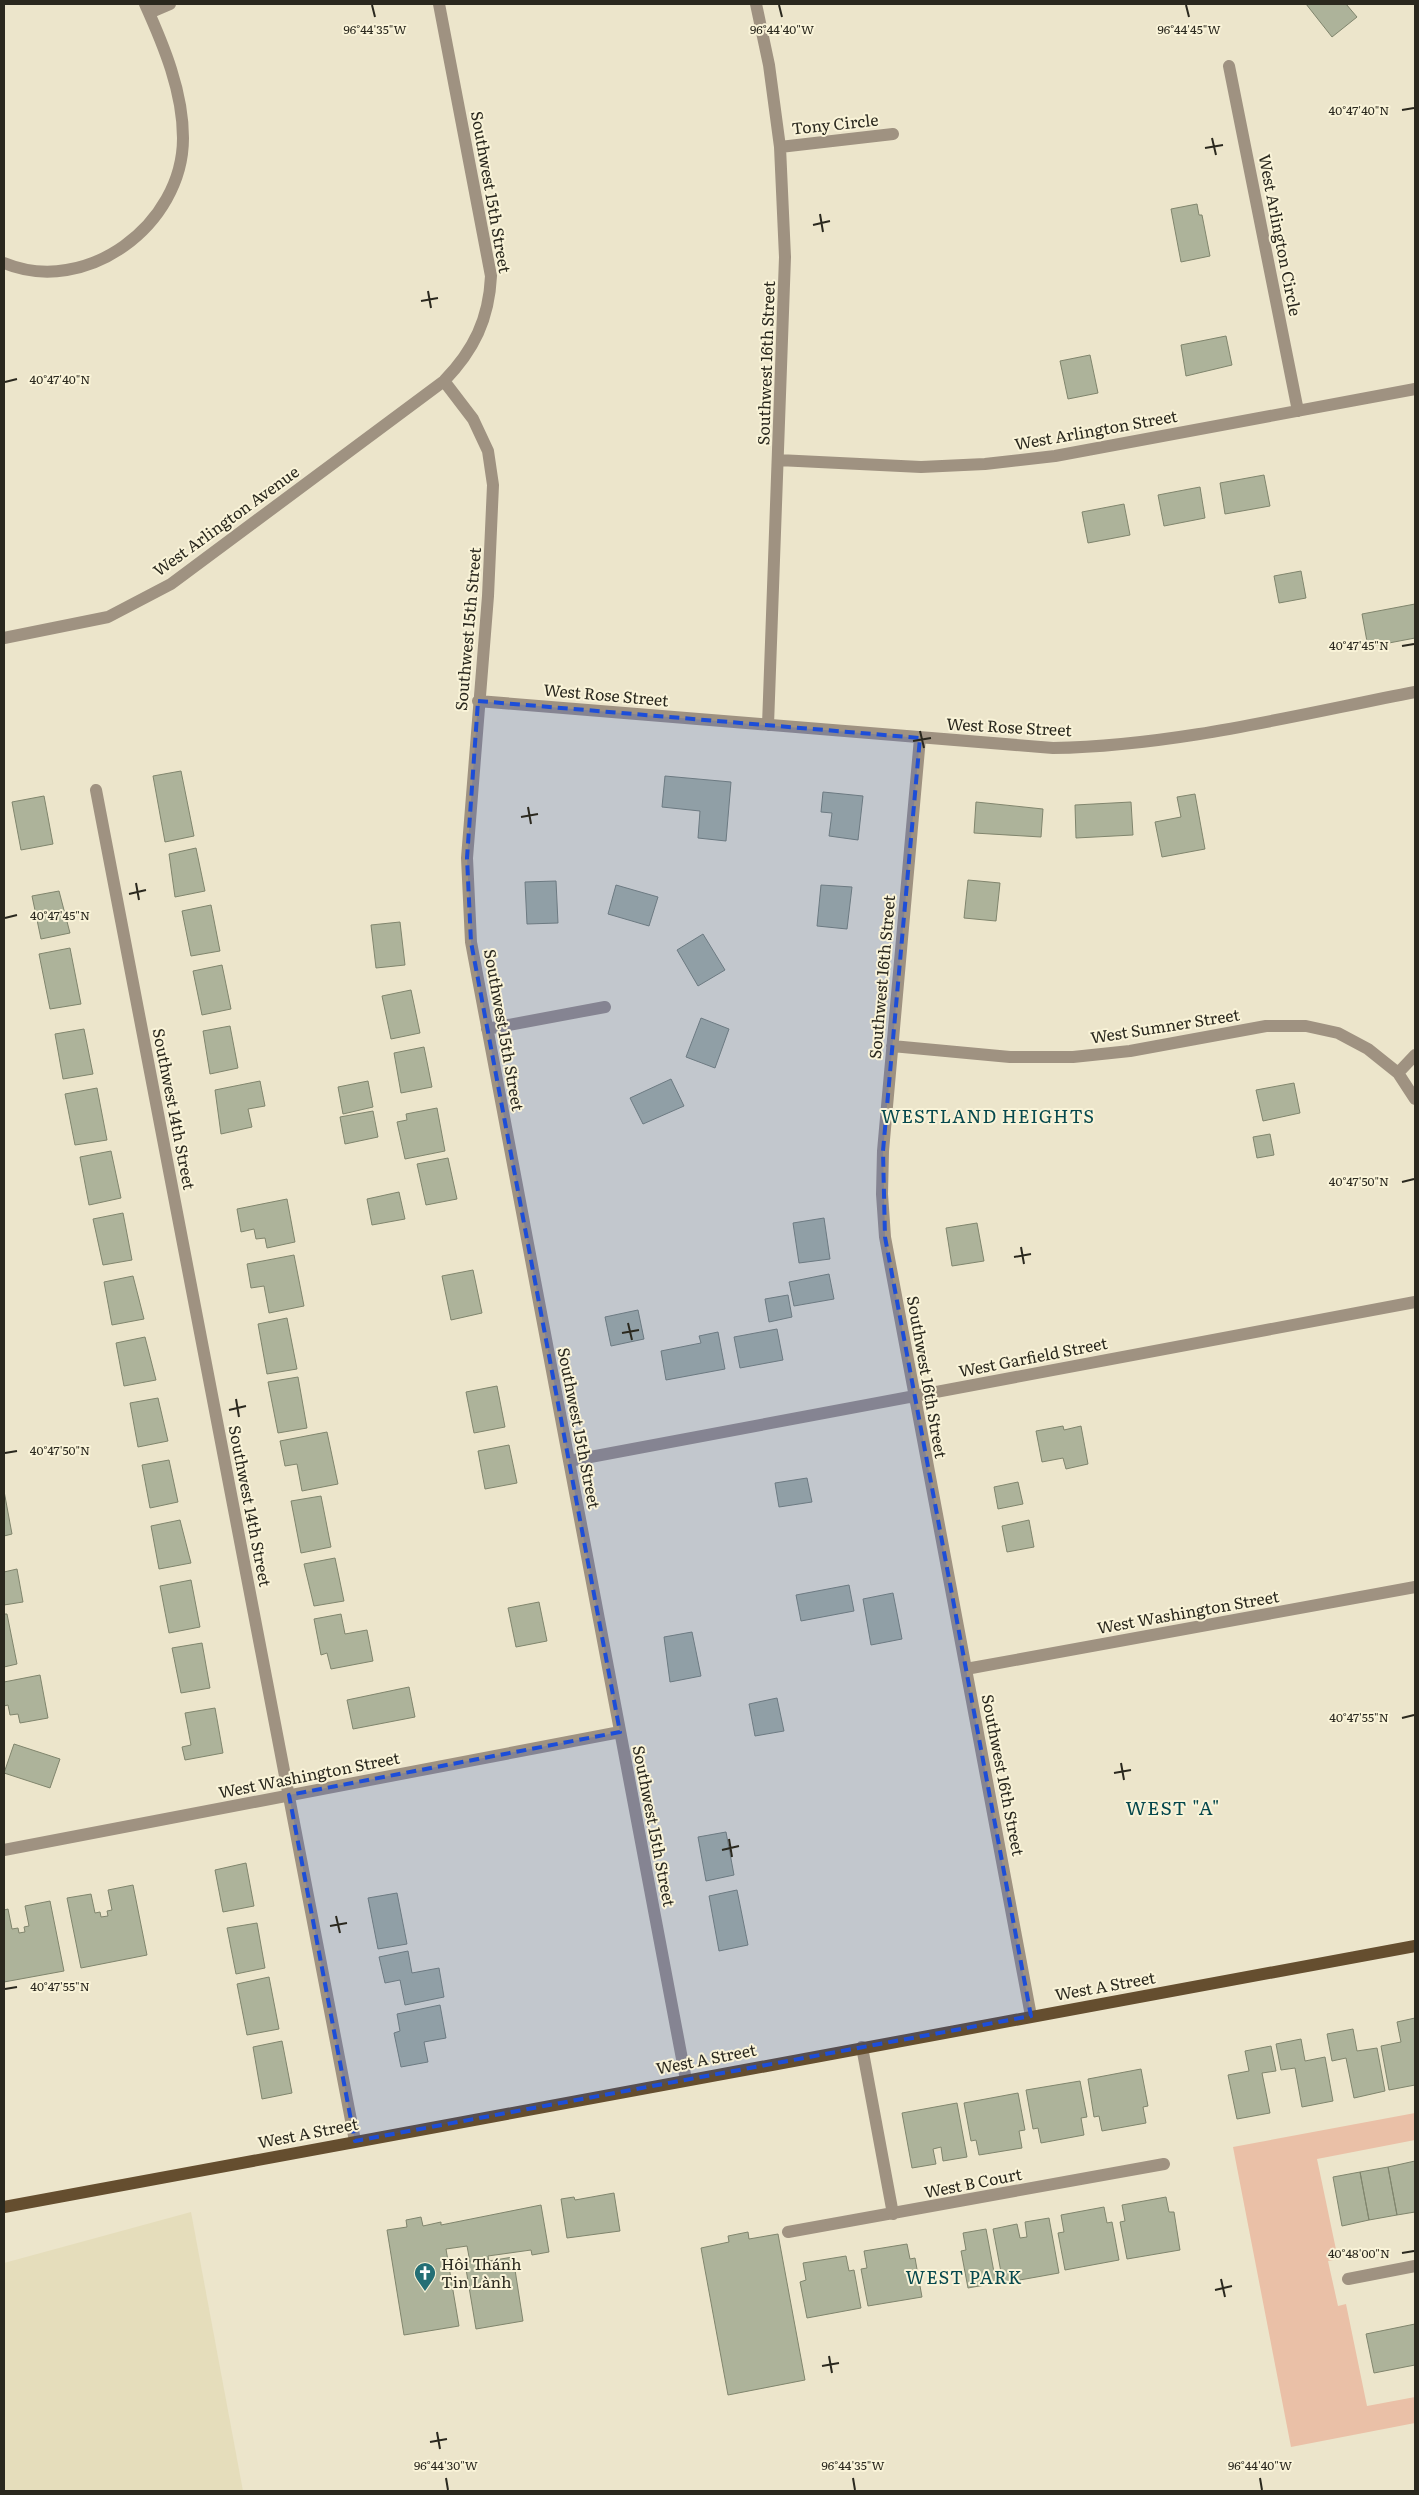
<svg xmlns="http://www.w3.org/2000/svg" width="1419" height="2495" viewBox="0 0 1419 2495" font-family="Literata,serif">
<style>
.built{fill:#e5ddbb}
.green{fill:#eac0a7}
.building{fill:#adb39a;stroke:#80856d}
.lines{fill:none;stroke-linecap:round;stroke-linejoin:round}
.minor{stroke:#9f9281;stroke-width:12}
.major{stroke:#654e2f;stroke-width:12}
.marked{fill:#1d4ed8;fill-opacity:0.2;stroke:#1d4ed8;stroke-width:4;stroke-dasharray:10 6;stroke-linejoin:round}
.ticks{fill:none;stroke:#2a281e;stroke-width:2}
.labels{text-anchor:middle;stroke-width:4;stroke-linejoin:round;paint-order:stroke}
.street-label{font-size:16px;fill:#2a281e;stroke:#f9f3d8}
.poi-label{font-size:16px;fill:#2a281e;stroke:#f9f3d8;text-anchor:start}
.neighbourhood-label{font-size:18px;letter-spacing:1px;fill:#06484d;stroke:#f9f3d8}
.quarter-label{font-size:19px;letter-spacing:1px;fill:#06484d;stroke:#f9f3d8}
.ticks-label{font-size:12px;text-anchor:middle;fill:#2a281e;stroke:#f9f3d8;stroke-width:4;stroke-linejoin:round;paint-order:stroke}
</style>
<rect width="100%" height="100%" fill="#ece5cb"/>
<!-- built -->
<path class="built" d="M191 2212 243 2491H4V2263Z"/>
<!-- green -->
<path class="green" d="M1415 2113V2140L1317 2159 1338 2259 1328 2261 1338 2306 1346 2304 1367 2406 1415 2397V2423L1291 2447 1233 2147Z"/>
<!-- building -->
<path class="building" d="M1306 4H1346L1357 17 1332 37Z
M1197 204 1199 215H1202L1210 256 1181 262 1171 209Z
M1226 336 1232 365 1186 376 1181 345Z
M1090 355 1098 393 1068 399 1060 361Z
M1264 475 1270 506 1225 514 1220 483Z
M1200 487 1205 518 1164 526 1158 495Z
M1124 504 1130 535 1088 543 1082 512Z
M1301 571 1306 598 1279 603 1274 576Z
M1415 604V638L1368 647 1362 614Z
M181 771 194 836 165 842 153 776Z
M665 776 731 782 726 841 698 838 700 811 662 807Z
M823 792 863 796 858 840 829 836 832 813 821 812Z
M1195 794 1205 849 1162 857 1155 822 1181 817 1177 797Z
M44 796 53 844 21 850 12 802Z
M976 802 1043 809 1041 837 974 833Z
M1131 802 1133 835 1076 838 1075 805Z
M196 848 205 891 175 897 169 854Z
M968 880 1000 883 996 921 964 918Z
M556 881 558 923 527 924 525 882Z
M616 885 658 897 649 926 608 914Z
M821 885 852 887 847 929 817 926Z
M59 891 70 933 41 939 32 896Z
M211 905 220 951 191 956 182 911Z
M400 922 405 965 376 968 371 925Z
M703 934 725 970 698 986 677 950Z
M70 948 81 1004 50 1009 39 954Z
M222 965 231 1009 202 1015 193 971Z
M411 990 420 1033 391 1039 382 996Z
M701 1018 729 1029 715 1068 686 1057Z
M230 1026 238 1068 210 1074 203 1031Z
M84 1029 93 1074 63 1079 55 1034Z
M424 1047 432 1087 401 1093 394 1053Z
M671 1079 684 1106 643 1124 630 1098Z
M260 1081 265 1106 248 1109 252 1127 221 1134 215 1090Z
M368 1081 373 1107 343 1114 338 1087Z
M1294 1083 1300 1113 1263 1121 1256 1090Z
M97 1088 107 1140 75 1145 65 1094Z
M437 1108 445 1151 405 1159 397 1122 407 1120 406 1114Z
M373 1111 378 1137 345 1144 340 1117Z
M1270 1134 1274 1155 1257 1158 1253 1137Z
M111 1151 121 1198 89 1205 80 1157Z
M448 1158 457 1199 426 1205 417 1164Z
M399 1192 405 1219 372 1225 367 1199Z
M287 1199 295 1242 267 1248 265 1238 256 1239 254 1229 241 1232 237 1209Z
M123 1213 132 1260 103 1265 93 1219Z
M824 1218 830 1259 799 1263 793 1223Z
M977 1223 984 1261 952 1266 946 1228Z
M294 1255 304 1306 269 1313 264 1286 251 1288 247 1264Z
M473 1270 482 1313 451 1320 442 1276Z
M829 1274 834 1299 794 1306 789 1282Z
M133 1276 144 1319 112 1325 104 1282Z
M788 1295 792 1317 769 1322 765 1299Z
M638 1310 644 1339 611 1346 605 1317Z
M287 1318 297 1369 267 1374 258 1324Z
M777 1329 783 1360 740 1368 734 1337Z
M718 1332 725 1369 666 1380 661 1351 701 1343 699 1336Z
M145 1337 156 1380 124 1386 116 1343Z
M298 1377 307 1428 278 1433 268 1382Z
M497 1386 505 1427 474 1433 466 1392Z
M158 1398 168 1441 138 1447 130 1403Z
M1063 1426 1064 1430 1081 1426 1088 1464 1066 1469 1063 1458 1042 1462 1036 1431Z
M327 1432 338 1484 302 1491 297 1464 285 1466 280 1441Z
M509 1445 517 1483 485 1489 478 1451Z
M169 1460 178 1502 150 1508 142 1465Z
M807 1478 812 1502 779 1507 775 1483Z
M1018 1482 1023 1504 998 1509 994 1487Z
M4 1491 12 1534 4 1536Z
M321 1496 331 1547 301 1553 291 1501Z
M180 1520 191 1563 159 1569 151 1526Z
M1029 1520 1034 1547 1007 1552 1002 1526Z
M335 1558 344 1601 314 1606 304 1564Z
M17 1569 23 1602 4 1605V1572Z
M191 1580 200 1627 169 1633 160 1586Z
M849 1585 854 1611 801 1621 796 1595Z
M893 1593 902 1639 871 1645 863 1599Z
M539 1602 547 1641 516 1647 508 1608Z
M4 1614H7L17 1664 4 1667Z
M341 1614 345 1634 367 1630 373 1661 331 1669 327 1653 321 1655 314 1619Z
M692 1632 701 1676 670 1682 664 1637Z
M202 1643 210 1688 181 1693 172 1648Z
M40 1675 48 1718 20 1723 18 1714 10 1715 8 1705 4 1706V1682Z
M409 1687 415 1717 353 1729 347 1700Z
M777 1698 784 1731 755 1736 749 1704Z
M215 1708 223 1753 185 1760 182 1747 191 1745 185 1713Z
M14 1744 60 1759 50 1788 4 1773Z
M726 1832 734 1875 706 1881 698 1837Z
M246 1863 254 1906 223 1912 215 1870Z
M133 1885 147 1955 81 1968 67 1898 91 1894 95 1913 100 1912 101 1917 108 1916 107 1911 112 1910 108 1890Z
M737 1890 748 1945 719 1951 709 1896Z
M397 1893 407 1944 378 1949 368 1898Z
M50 1901 64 1971 4 1982V1910L8 1909 12 1929 18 1928 19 1933 25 1932 24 1927 29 1926 25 1906Z
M257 1923 265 1968 236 1974 227 1928Z
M408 1951 412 1973 439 1968 444 1997 405 2005 400 1980 385 1983 379 1957Z
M269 1977 279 2029 247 2035 237 1984Z
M440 2005 446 2038 424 2042 428 2062 401 2067 394 2033 400 2031 397 2014Z
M1415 2018V2085L1389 2090 1381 2046 1401 2042 1397 2022Z
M1353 2029 1357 2051 1377 2048 1385 2091 1354 2098 1346 2058 1332 2061 1327 2034Z
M1301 2039 1305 2061 1325 2057 1333 2101 1302 2107 1295 2068 1281 2070 1276 2044Z
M282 2041 292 2093 262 2099 253 2047Z
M1271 2046 1276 2071 1262 2073 1270 2113 1237 2119 1228 2075 1249 2071 1245 2051Z
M1141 2069 1148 2106 1143 2107 1146 2123 1102 2131 1099 2116 1094 2117 1088 2079Z
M1080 2081 1087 2117 1081 2118 1084 2135 1041 2143 1038 2128 1033 2129 1026 2090Z
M1018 2093 1025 2130 1019 2131 1022 2148 979 2155 976 2140 971 2141 964 2103Z
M957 2103 967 2157 943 2161 941 2147 933 2149 936 2164 912 2168 902 2113Z
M1415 2161V2212L1397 2215 1388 2167Z
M1388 2167 1397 2215 1369 2220 1360 2172Z
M1360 2172 1369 2220 1342 2226 1333 2177Z
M614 2193 620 2231 567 2238 561 2199 574 2197 575 2200Z
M1166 2197 1169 2212H1174L1180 2250 1127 2259 1120 2222 1125 2221 1122 2205Z
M541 2205 549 2252 532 2255 531 2250 488 2256 489 2261 513 2257 523 2321 476 2329 465 2263 470 2262 467 2246 446 2249 459 2326 404 2335 387 2230 407 2227 406 2220 421 2217 423 2226 441 2222V2225Z
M1104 2207 1107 2223 1112 2222 1119 2260 1065 2270 1058 2233 1064 2232 1061 2215Z
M1049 2218 1059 2273 1003 2283 993 2229 1017 2224 1020 2238 1027 2237 1025 2222Z
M986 2229 996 2283 968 2288 961 2251 966 2250 963 2233Z
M748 2232 749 2239 778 2234 805 2380 728 2395 701 2248 729 2242 728 2236Z
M907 2244 910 2259 915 2258 922 2297 868 2306 861 2269 867 2268 864 2251Z
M846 2256 849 2271 854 2270 861 2308 807 2318 800 2282 806 2280 803 2263Z
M1415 2324V2365L1374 2373 1366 2334Z"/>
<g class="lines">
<!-- minor -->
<path class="minor" d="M756 4 769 65 780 147 785 257 768 725
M149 13 170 4
M1229 66 1298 411
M780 147 893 134
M4 263C86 297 183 225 183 138 183 92 164 46 145 4
M444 381 473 419 488 451 493 485 488 596 467 858 471 942 686 2080
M778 460 921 467 985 464 1055 456 1415 389
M4 638 108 617 171 584 444 381C474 350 489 319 491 276L439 4
M478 701 1053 748C1175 746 1296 715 1415 692
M920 738 883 1151 882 1194 885 1237 1031 2016
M96 790 355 2141
M487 1029 605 1007
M892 1046 1010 1057H1073L1130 1051 1266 1026H1306L1338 1033 1368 1049 1398 1073 1415 1099
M1398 1073 1415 1055
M569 1461 1415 1302
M966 1669 1415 1587
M4 1850 620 1732
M862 2047 893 2214
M788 2232 1164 2164
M1348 2279 1415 2266"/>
<!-- major -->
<path class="major" d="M4 2207 1415 1946"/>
</g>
<!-- marked area -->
<path class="marked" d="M478 701 920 738 883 1151 885 1237 1031 2016 355 2141 289 1795 620 1732 471 942 467 858Z"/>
<!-- ticks -->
<path class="ticks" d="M372 5 375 17M779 5 782 17M1186 5 1189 17M1402 110 1414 108M1212 138 1216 155M1205 148 1223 145M820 214 823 232M813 225 830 221M428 291 431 308M421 301 438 298M5 382 17 379M1402 646 1414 644M920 731 924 748M913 741 931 738M528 807 531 824M521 817 538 814M136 883 139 900M129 894 146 890M5 918 17 915M1402 1182 1414 1179M1021 1247 1024 1264M1014 1257 1031 1254M628 1323 632 1340M622 1333 639 1330M236 1399 239 1417M229 1410 246 1406M5 1453 17 1451M1402 1718 1414 1715M1121 1763 1124 1780M1114 1773 1131 1770M729 1839 732 1857M722 1850 739 1846M336 1916 340 1933M330 1926 347 1923M5 1989 17 1987M1402 2253 1414 2251M1221 2279 1225 2297M1215 2290 1232 2286M829 2356 832 2373M822 2366 839 2363M437 2432 440 2449M430 2442 447 2439M446 2478 448 2490M853 2478 855 2490M1260 2478 1262 2490"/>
<!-- icons -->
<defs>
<g id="church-pin" transform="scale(1.125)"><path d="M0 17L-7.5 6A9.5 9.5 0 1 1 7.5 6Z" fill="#246f75" stroke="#f9f3d8"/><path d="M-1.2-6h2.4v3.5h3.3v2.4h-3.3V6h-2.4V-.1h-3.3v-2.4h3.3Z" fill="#fff"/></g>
</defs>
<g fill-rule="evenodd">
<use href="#church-pin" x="425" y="2273"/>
</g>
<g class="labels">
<!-- street labels -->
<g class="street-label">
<text transform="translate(835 124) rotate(-6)" y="6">Tony Circle</text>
<text transform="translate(491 192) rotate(80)" y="6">Southwest 15th Street</text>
<text transform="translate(1280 235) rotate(79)" y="6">West Arlington Circle</text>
<text transform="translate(766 363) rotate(-88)" y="6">Southwest 16th Street</text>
<text transform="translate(1096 430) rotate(-10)" y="6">West Arlington Street</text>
<text transform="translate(226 521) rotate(-36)" y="6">West Arlington Avenue</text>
<text transform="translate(468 629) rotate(-85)" y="6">Southwest 15th Street</text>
<text transform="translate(606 695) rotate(5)" y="6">West Rose Street</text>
<text transform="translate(1009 727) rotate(3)" y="6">West Rose Street</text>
<text transform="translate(882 977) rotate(-85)" y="6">Southwest 16th Street</text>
<text transform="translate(1165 1026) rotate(-9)" y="6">West Sumner Street</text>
<text transform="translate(504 1030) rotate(80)" y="6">Southwest 15th Street</text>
<text transform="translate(174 1109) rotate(79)" y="6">Southwest 14th Street</text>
<text transform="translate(1033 1357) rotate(-11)" y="6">West Garfield Street</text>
<text transform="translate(927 1377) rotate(80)" y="6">Southwest 16th Street</text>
<text transform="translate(579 1428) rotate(79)" y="6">Southwest 15th Street</text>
<text transform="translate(250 1506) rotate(79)" y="6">Southwest 14th Street</text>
<text transform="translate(1188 1612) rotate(-10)" y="6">West Washington Street</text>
<text transform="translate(309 1775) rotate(-11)" y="6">West Washington Street</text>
<text transform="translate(1003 1775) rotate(79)" y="6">Southwest 16th Street</text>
<text transform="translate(654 1826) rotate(79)" y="6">Southwest 15th Street</text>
<text transform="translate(1105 1986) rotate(-10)" y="6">West A Street</text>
<text transform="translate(706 2059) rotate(-11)" y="6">West A Street</text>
<text transform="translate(308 2133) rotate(-11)" y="6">West A Street</text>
<text transform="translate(973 2183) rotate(-11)" y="6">West B Court</text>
</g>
<!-- poi labels -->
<g class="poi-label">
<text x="441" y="2270">Hôi Thánh<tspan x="441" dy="18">Tin Lành</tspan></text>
</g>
<!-- neighbourhood labels -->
<g class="neighbourhood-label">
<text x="988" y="1123">WESTLAND HEIGHTS</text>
<text x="964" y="2284">WEST PARK</text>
</g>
<!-- quarter labels -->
<g class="quarter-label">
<text x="1173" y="1815">WEST "A"</text>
</g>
</g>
<g class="ticks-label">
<text x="375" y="34">96°44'35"W</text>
<text x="782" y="34">96°44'40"W</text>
<text x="1189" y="34">96°44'45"W</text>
<text x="1359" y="115">40°47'40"N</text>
<text x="60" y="384">40°47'40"N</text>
<text x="1359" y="650">40°47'45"N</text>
<text x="60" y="920">40°47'45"N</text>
<text x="1359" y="1186">40°47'50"N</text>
<text x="60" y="1455">40°47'50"N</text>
<text x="1359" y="1722">40°47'55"N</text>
<text x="60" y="1991">40°47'55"N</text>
<text x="1359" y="2258">40°48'00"N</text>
<text x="446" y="2470">96°44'30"W</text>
<text x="853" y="2470">96°44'35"W</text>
<text x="1260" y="2470">96°44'40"W</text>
</g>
<!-- border -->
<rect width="1419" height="2495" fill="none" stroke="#2a281e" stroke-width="10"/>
</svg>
